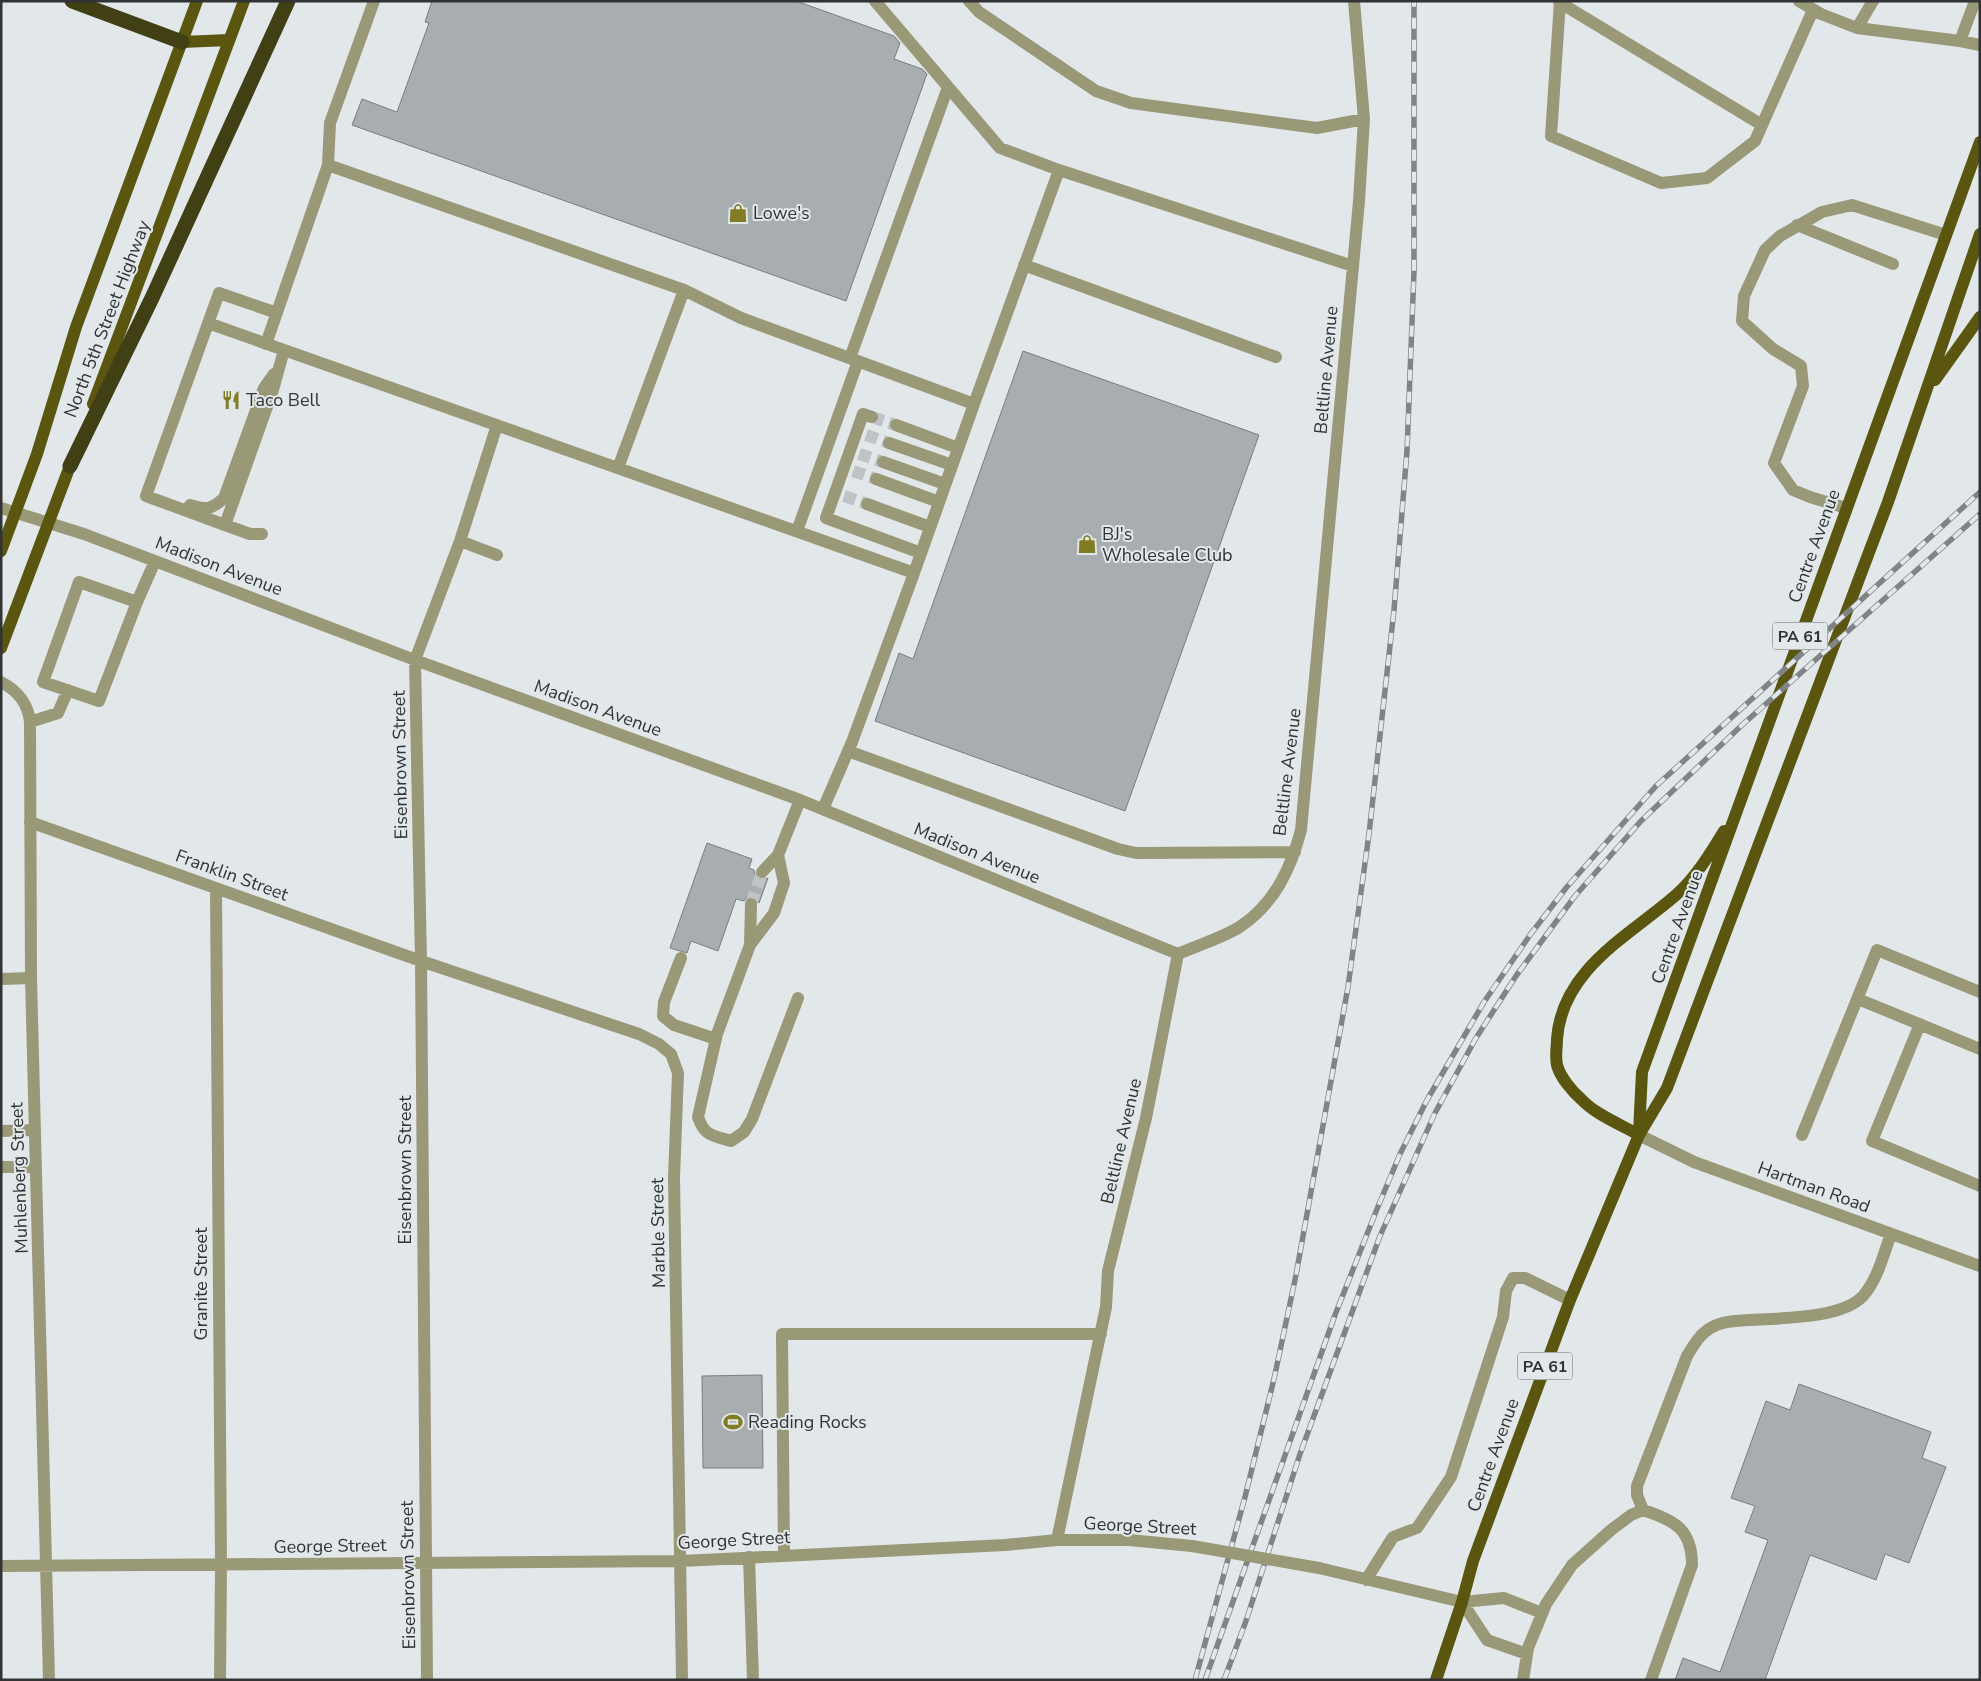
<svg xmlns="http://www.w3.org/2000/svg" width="1981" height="1681" viewBox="0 0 1981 1681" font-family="'Nunito Sans',sans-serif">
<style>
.building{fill:#a8adb0;stroke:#797d80}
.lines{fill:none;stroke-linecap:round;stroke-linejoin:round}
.minor-tunnel{stroke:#bfc3c6;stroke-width:12;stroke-dasharray:12 6;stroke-linecap:butt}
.minor{stroke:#999877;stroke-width:12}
.major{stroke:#5a560f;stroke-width:12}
.highway{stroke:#413f14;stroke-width:15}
.rail-casing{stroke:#808486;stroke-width:5.5}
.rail{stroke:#e2e7ea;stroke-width:4;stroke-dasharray:11;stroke-linecap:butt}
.minor-bridge{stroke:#999877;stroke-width:12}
.labels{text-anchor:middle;stroke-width:4;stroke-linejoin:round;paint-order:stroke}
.shield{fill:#e2e7ea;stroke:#66696b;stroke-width:1}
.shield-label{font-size:16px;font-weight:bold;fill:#313334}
.poi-label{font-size:18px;fill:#313334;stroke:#e2e7ea;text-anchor:start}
.street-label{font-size:18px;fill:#313334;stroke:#e2e7ea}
</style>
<rect width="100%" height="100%" fill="#e2e7ea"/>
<!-- building -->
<path class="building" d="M432 1H796L894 36 900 43 894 59 922 69 927 74 846 301 352 125 362 99 397 112 429 23 425 22Z
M1023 351 1259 435 1125 811 875 721 899 653 913 659Z
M707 843 752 859 749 868 754 870 756 878 761 880 768 878 759 903 756 897 752 896 747 897 744 901 736 899 718 951 691 941 687 953 670 948Z
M762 1375 763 1468H703L702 1376Z
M1799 1384 1931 1432 1922 1458 1946 1467 1909 1563 1885 1554 1876 1580 1810 1555 1765 1680H1675L1683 1658 1720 1672 1768 1540 1745 1532 1755 1506 1731 1498 1766 1401 1790 1410Z"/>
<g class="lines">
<!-- minor-tunnel -->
<path class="minor-tunnel" d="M872 417 896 425
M866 435 889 443
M859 454 883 462
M853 471 876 479
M844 496 867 504
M751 904 762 872"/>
<!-- minor -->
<path class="minor" d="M875 1 1000 148 1059 170
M969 1 979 12 1096 91 1131 103 1317 128 1364 119
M1560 1 1551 136 1661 183 1707 178 1755 141 1813 10
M1799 1 1821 14 1857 28
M1873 1 1857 28 1960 41
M1975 1 1960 41 1980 45
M1559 2 1762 125
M328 165 330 123 374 1
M1797 225 1893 264
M1024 265 1276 357
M277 313 219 293 146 496 225 525 273 390 284 350
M208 323 914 573 852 742 823 809
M266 344 328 165 684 290 741 318 974 404 914 573
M850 358 948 87
M974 404 1059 170 1353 266
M872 417 863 414 826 518 921 553
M896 425 958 448
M889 443 952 465
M883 462 945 484
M618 468 684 290
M876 479 939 502
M867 504 930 527
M190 505C207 510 211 510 224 498L264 388 274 374
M1 508 84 534 415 660 800 800 1178 954
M1846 508 1810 497 1793 490 1774 463 1803 386 1801 366 1773 349 1742 321 1744 296 1765 250 1780 236 1822 212 1852 205 1946 235
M225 525 250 534H262
M797 531 858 361
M460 541 497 555
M137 602 79 582 43 682 99 701 137 602 155 561
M1 682C18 691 28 703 30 722L31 978 49 1680
M30 722 58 713 68 690
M848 751 1118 849 1136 853 1295 852
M30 822 421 961 639 1034 659 1044 671 1054 678 1073 674 1178 682 1680
M778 855 784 883 774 913 750 945 717 1034 698 1117C705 1137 712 1135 731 1141L744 1132 752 1119 798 998
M762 872 778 855 800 800
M216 888 221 1565 220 1680
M750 945 751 904
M1178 954C1196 946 1227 936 1241 926 1275 903 1291 868 1301 830L1359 201 1364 119 1354 1
M681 958 664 1002 663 1016 674 1025 716 1039
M1 979 31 978
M1858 999 1980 1049
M1920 1024 1872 1141 1980 1186
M1 1131 35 1130
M1639 1135 1694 1162 1980 1266
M1802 1135 1877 950 1980 992
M1 1167H36
M1643 1510 1637 1495V1486L1687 1356C1692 1348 1697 1338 1705 1332 1718 1321 1734 1321 1749 1320 1779 1318 1842 1319 1863 1296 1878 1279 1883 1255 1891 1234
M1057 1540 1106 1307 1108 1271 1146 1118 1178 954
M784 1556 782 1334H1101
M749 1557 753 1680
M1 1566 681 1561 1005 1545 1057 1540H1129L1192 1546
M1319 1568 1462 1602 1504 1598 1542 1613
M1366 1580 1393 1537 1417 1528 1451 1477 1503 1317 1506 1291 1513 1278H1525L1570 1300
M1462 1602 1487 1640 1527 1654
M427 1680 421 961 415 660 460 541 497 425
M1523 1680 1528 1648 1546 1604 1572 1565 1611 1530 1631 1515 1643 1510C1674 1520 1692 1529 1692 1565L1651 1680"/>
<!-- major -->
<path class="major" d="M182 42 229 40
M1935 380 1980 317
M93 404 244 1
M1 551 37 454 76 327 197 1
M1 648 73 458
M1639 1132 1642 1072 1980 142
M1639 1135C1620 1124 1596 1115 1581 1099 1572 1091 1560 1077 1557 1065 1555 1057 1557 1047 1557 1039 1562 969 1629 936 1676 895 1696 877 1710 854 1724 831
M1436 1680 1462 1602 1473 1561 1570 1300 1639 1135 1667 1088 1888 502 1980 234"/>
<!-- highway -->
<path class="highway" d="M72 1 182 42
M70 466 152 298 288 1"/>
<!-- rail casing -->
<g class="rail-casing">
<path id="rail" d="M1195 1680 1245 1497 1274 1379 1296 1275 1348 987 1369 834 1394 610 1407 451 1414 271V1
M1205 1680 1335 1315 1377 1209 1400 1154 1427 1100 1484 1002 1530 935 1566 888 1656 786 1980 492
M1224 1680 1246 1621 1300 1454 1380 1236 1435 1113 1476 1038 1516 976 1575 896 1641 821 1741 726 1980 514"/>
</g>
<!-- rail -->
<use href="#rail" class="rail"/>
<!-- minor-bridge -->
<path class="minor-bridge" d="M1192 1546 1319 1568"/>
</g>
<!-- icons -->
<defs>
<g id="shop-bare" transform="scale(1.5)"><path d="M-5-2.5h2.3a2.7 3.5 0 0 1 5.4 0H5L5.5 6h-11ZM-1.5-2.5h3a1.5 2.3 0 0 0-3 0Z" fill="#827d25" stroke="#e2e7ea" stroke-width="2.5" paint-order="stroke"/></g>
<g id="restaurant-bare" transform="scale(1.5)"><path d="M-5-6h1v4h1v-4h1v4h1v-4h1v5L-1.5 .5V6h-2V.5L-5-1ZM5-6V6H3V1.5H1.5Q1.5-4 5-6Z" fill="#827d25" stroke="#e2e7ea" stroke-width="2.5" paint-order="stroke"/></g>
<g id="stadium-bare" transform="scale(1.5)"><path d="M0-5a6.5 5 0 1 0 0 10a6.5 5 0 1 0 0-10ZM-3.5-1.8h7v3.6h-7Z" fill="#827d25" stroke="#e2e7ea" stroke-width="2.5" paint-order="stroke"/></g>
</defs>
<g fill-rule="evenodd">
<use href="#shop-bare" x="738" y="213"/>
<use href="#restaurant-bare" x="231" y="400"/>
<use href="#shop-bare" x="1087" y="544"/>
<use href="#stadium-bare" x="733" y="1422"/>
</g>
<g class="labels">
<!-- shield labels -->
<g class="shield">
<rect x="1772.5" y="622.5" width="55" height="27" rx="4"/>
<rect x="1517.5" y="1352.5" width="55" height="27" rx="4"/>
</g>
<g class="shield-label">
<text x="1800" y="642">PA 61</text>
<text x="1545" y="1372">PA 61</text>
</g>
<!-- poi labels -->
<g class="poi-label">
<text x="753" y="219">Lowe's</text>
<text x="246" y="406">Taco Bell</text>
<text x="1102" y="540">BJ's<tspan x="1102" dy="21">Wholesale Club</tspan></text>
<text x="748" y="1428">Reading Rocks</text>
</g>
<!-- street labels -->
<g class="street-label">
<text transform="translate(107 319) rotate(-69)" y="6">North 5th Street Highway</text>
<text transform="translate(1326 370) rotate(-85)" y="6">Beltline Avenue</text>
<text transform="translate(1814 546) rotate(-70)" y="6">Centre Avenue</text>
<text transform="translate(219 566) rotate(21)" y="6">Madison Avenue</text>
<text transform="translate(598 708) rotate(20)" y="6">Madison Avenue</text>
<text transform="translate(400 765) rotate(-91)" y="6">Eisenbrown Street</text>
<text transform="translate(1287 772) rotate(-83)" y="6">Beltline Avenue</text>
<text transform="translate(977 853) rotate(22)" y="6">Madison Avenue</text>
<text transform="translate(232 875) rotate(20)" y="6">Franklin Street</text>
<text transform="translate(1677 927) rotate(-70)" y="6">Centre Avenue</text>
<text transform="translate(1121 1141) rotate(-77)" y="6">Beltline Avenue</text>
<text transform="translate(405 1170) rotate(-90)" y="6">Eisenbrown Street</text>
<text transform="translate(19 1178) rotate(-92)" y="6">Muhlenberg Street</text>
<text transform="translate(1814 1187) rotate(20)" y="6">Hartman Road</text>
<text transform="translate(658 1233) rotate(-91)" y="6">Marble Street</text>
<text transform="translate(201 1284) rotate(-90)" y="6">Granite Street</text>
<text transform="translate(1493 1455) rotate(-70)" y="6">Centre Avenue</text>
<text transform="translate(1140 1526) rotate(3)" y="6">George Street</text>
<text transform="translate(734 1540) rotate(-3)" y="6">George Street</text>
<text transform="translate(330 1546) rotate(-1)" y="6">George Street</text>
<text transform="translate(408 1575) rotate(-91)" y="6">Eisenbrown Street</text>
</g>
</g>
<!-- border -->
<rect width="1981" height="1681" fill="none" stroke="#313334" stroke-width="5"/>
</svg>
